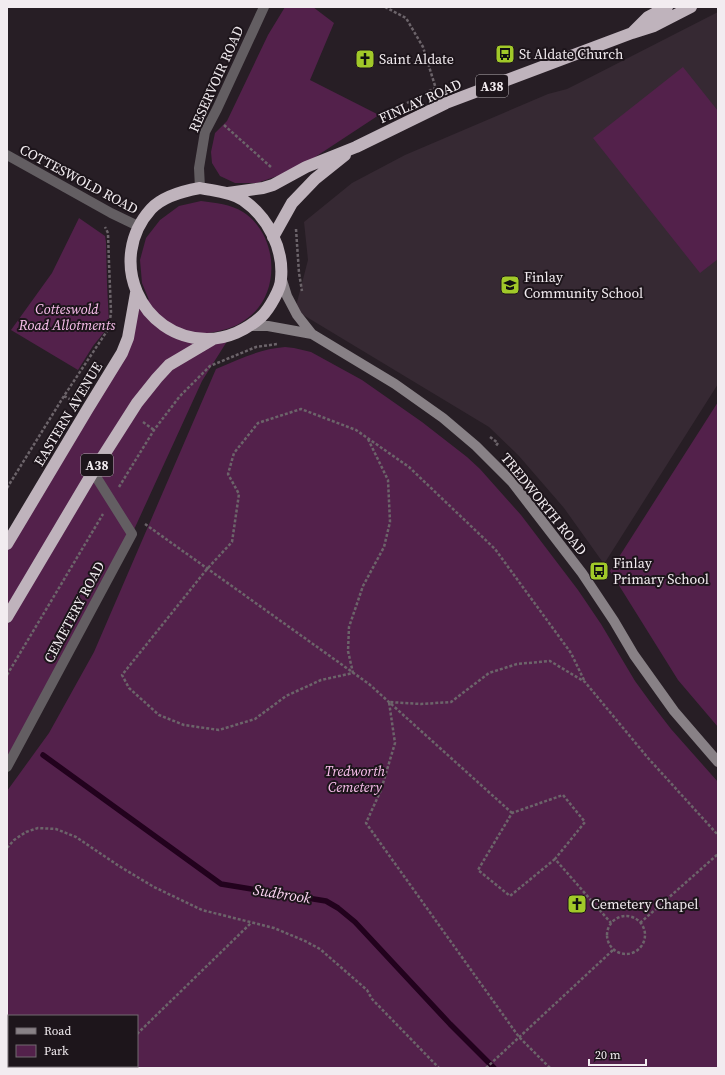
<svg xmlns="http://www.w3.org/2000/svg" width="725" height="1075" viewBox="0 0 725 1075" font-family="'Source Serif 4',serif">
<style>
.built{fill:#362933}
.green{fill:#53214b;fill-rule:evenodd}
.lines{fill:none;stroke-linecap:round;stroke-linejoin:round}
.stream{stroke:#22021d;stroke-width:5.5}
.path{stroke:#6c646a;stroke-width:2.5;stroke-dasharray:3 2;stroke-linecap:butt}
.street{stroke:#635e62;stroke-width:10}
.secondary{stroke:#888186;stroke-width:10}
.highway{stroke:#bfb3bc;stroke-width:12}
.labels{text-anchor:middle;stroke-width:4;stroke-linejoin:round;paint-order:stroke}
.shield{fill:#1d151b;stroke:#b2acb0;stroke-width:1}
.shield-label{font-size:13px;font-weight:bold;fill:#f2ecf0}
.poi-label{font-size:14px;fill:#f2ecf0;stroke:#1d151b;text-anchor:start}
.street-label{font-size:14px;fill:#f2ecf0;stroke:#1d151b}
.park-label{font-size:14px;font-style:italic;fill:#fbc1ee;stroke:#1d151b}
.water-label{font-size:15px;font-style:italic;fill:#fed6f4;stroke:#1d151b}
</style>
<rect width="100%" height="100%" fill="#271e25"/>
<!-- built -->
<path class="built" d="M718 12V384L604 564 564 508 519 456 489 427 295 310 308 260 304 222 352 183 405 155 548 94 567 89 583 81Z"/>
<!-- green -->
<path class="green" d="M285 7H313L334 23 310 80 379 115 303 165 286 173 257 183H235L220 176 212 163 211 152 215 133 227 121 268 35Z
M683 67 718 111V259L700 273 593 138Z
M201 201C216 203 230 204 243 212 279 235 282 296 245 320 234 328 222 331 208 333L231 335 202 381 132 534 7 767V544L122 353 136 293 149 300 142 283 140 260 146 238 160 220 179 206Z
M79 218 105 236 106 242 107 284 109 323 105 331 93 346 78 370 11 330 52 273Z
M285 347 294 348 311 352 362 380 422 422 467 457 480 469 521 515 578 590 601 624 635 681 651 703 671 729 718 782V1068H7V791L49 733 94 652 216 369C239 359 260 349 285 347ZM9 1016H137V1066H9Z
M718 402V727L678 680 610 571Z"/>
<g class="lines">
<!-- stream -->
<path class="stream" d="M43 755 221 884 326 901 338 908 355 922 450 1024 494 1068"/>
<!-- path -->
<path class="path" d="M385 7 406 18 423 47 436 89
M407 103 435 88
M224 125 272 168
M296 229 299 273 302 291
M64 396 75 402
M143 422 154 430
M490 437 498 443 495 447
M368 439 388 480 390 522 384 547 363 586 349 627 348 651 353 673 321 680 286 696 255 719 219 730 184 725 159 715 129 688 122 675 207 569 232 542 239 494 228 474 234 453 258 423 301 409 356 430 409 467 495 549 571 653 585 682
M119 487 154 430 180 396 210 366 256 347 277 344
M7 488 64 396 109 328 111 312 109 263 108 233 105 227
M145 524 369 684 512 813
M7 675 103 514
M7 848 14 840 26 832 38 828 56 829 76 837 119 866 154 887 202 910 274 928 305 941 320 949 367 990 372 999 439 1068
M555 859 510 896 478 870 512 813 563 795 585 822 555 859 611 923
M607 935a19 19 0 1 1 38 0a19 19 0 1 1-38 0Z
M640 923 718 854
M137 1034 251 923
M102 1068 104 1066
M486 1068 613 950
M550 1068 519 1037 366 823 381 790 395 743 389 702 421 704 451 702 489 673 517 664 550 661 585 682 648 758 718 835"/>
<!-- street -->
<path class="street" d="M7 155 111 213 138 226
M200 188 199 168 205 132 217 109 264 7
M7 767 132 534 93 472"/>
<!-- secondary -->
<path class="secondary" d="M282 280 287 296 297 315 312 334 395 384 443 418 476 446 512 482 582 573 614 621 634 655 674 711 718 762
M249 326H268L312 334"/>
<!-- highway -->
<path class="highway" d="M633 32 648 17 667 7
M200 188C214 191 231 192 243 200 268 217 284 249 281 279 281 289 269 309 262 316 247 330 227 339 207 339 140 338 106 259 151 209 163 196 183 191 200 188Z
M228 193 263 188 273 185 306 167 356 147 446 103 632 33 654 26 691 7
M273 237 292 203 315 179 345 155
M7 544 87 410 122 353 128 338 136 293
M7 617 93 472 137 403 157 378 169 365 213 339"/>
</g>
<!-- icons -->
<defs>
<g id="bus-square" transform="scale(1)"><rect x="-9" y="-9" width="18" height="18" rx="4" fill="#a1c929" stroke="#1d151b"/><path d="M-5-6H5V4H4V6H2V4H-2V6H-4V4H-5ZM-3.5-4V0h7V-4ZM-3.5 1.2v1.5H-2V1.2ZM2 1.2v1.5H3.5V1.2Z" fill="#111"/></g>
<g id="church-square" transform="scale(1)"><rect x="-9" y="-9" width="18" height="18" rx="4" fill="#a1c929" stroke="#1d151b"/><path d="M-1.2-6h2.4v3.5h3.3v2.4h-3.3V6h-2.4V-.1h-3.3v-2.4h3.3Z" fill="#111"/></g>
<g id="school-square" transform="scale(1)"><rect x="-9" y="-9" width="18" height="18" rx="4" fill="#a1c929" stroke="#1d151b"/><path d="M0-5L7-2L0 1L-7-2ZM-4 1L0 2.5L4 1V4Q0 6-4 4Z" fill="#111"/></g>
</defs>
<g fill-rule="evenodd">
<use href="#bus-square" x="505" y="54"/>
<use href="#church-square" x="365" y="59"/>
<use href="#school-square" x="510" y="285"/>
<use href="#bus-square" x="599" y="571"/>
<use href="#church-square" x="577" y="904"/>
</g>
<g class="labels">
<!-- shield labels -->
<g class="shield">
<rect x="476" y="75" width="32" height="22" rx="3"/>
<rect x="81" y="454" width="32" height="22" rx="3"/>
</g>
<g class="shield-label">
<text x="492" y="91">A38</text>
<text x="97" y="470">A38</text>
</g>
<!-- poi labels -->
<g class="poi-label">
<text x="519" y="59">St Aldate Church</text>
<text x="379" y="64">Saint Aldate</text>
<text x="524" y="282">Finlay<tspan x="524" dy="16">Community School</tspan></text>
<text x="613" y="568">Finlay<tspan x="613" dy="16">Primary School</tspan></text>
<text x="591" y="909">Cemetery Chapel</text>
</g>
<!-- street labels -->
<g class="street-label">
<text transform="translate(216 79) rotate(-66)" y="5">RESERVOIR ROAD</text>
<text transform="translate(420 101) rotate(-24)" y="5">FINLAY ROAD</text>
<text transform="translate(79 179) rotate(28)" y="5">COTTESWOLD ROAD</text>
<text transform="translate(68 414) rotate(-59)" y="5">EASTERN AVENUE</text>
<text transform="translate(544 504) rotate(51)" y="5">TREDWORTH ROAD</text>
<text transform="translate(74 612) rotate(-62)" y="5">CEMETERY ROAD</text>
</g>
<!-- park labels -->
<g class="park-label">
<text x="67" y="314">Cotteswold<tspan x="67" dy="16">Road Allotments</tspan></text>
<text x="355" y="776">Tredworth<tspan x="355" dy="16">Cemetery</tspan></text>
</g>
<!-- water labels -->
<g class="water-label">
<text transform="translate(282 894) rotate(9)" y="5">Sudbrook</text>
</g>
</g>
<!-- border -->
<rect width="725" height="1075" fill="none" stroke="#f2ecf0" stroke-width="16"/>
<!-- legend -->
<rect x="8" y="1015" width="130" height="52" fill="#1d151b" stroke="#726b70"/>
<rect x="16" y="1028" width="20" height="6" fill="#888186" stroke="#726b70"/>
<text x="44" y="1035" font-size="12" fill="#f2ecf0">Road</text>
<rect x="16" y="1045" width="20" height="12" fill="#53214b" stroke="#726b70"/>
<text x="44" y="1055" font-size="12" fill="#f2ecf0">Park</text>
<!-- scale -->
<path d="M589 1059v6h57v-6" fill="none" stroke="#f2ecf0" stroke-width="2"/>
<text x="595" y="1059" font-size="12" fill="#f2ecf0" stroke="#1d151b" stroke-width="3" paint-order="stroke">20 m</text>
</svg>
